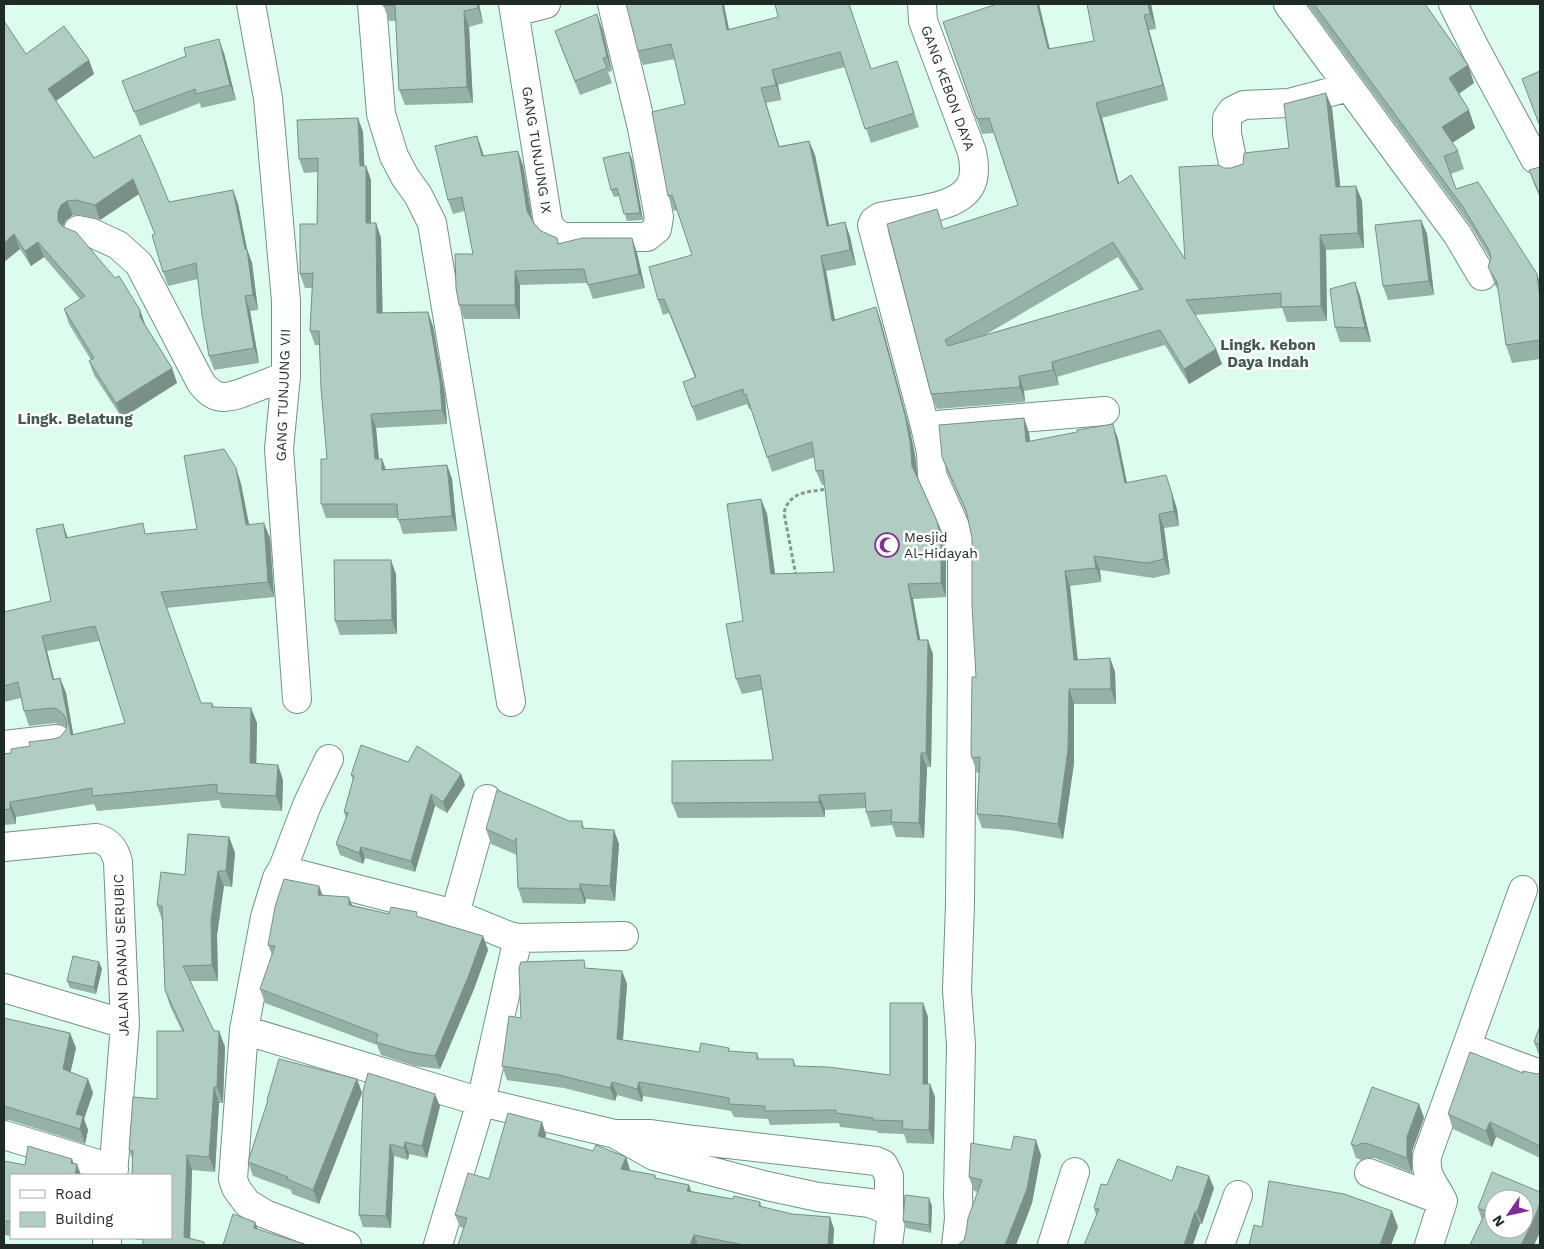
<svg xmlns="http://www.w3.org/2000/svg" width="1544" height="1249" viewBox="0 0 1544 1249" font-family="'Work Sans',sans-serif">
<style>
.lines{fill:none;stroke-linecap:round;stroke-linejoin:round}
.minor-casing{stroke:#749286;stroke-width:30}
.path{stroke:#81988e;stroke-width:3;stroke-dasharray:4 2.5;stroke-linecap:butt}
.minor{stroke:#fff;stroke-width:28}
.wall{fill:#96b1a6;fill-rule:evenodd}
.shaded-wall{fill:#7a9087}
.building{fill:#afcec1;stroke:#7a9087;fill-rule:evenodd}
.labels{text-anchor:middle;stroke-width:5;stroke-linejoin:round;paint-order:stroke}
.street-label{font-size:14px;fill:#1f2b26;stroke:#fff}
.poi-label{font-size:14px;fill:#1f2b26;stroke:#fff;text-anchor:start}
.neighbourhood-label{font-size:15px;font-weight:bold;fill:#405b50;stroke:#fff}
</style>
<rect width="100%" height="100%" fill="#dcfcee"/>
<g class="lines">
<!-- minor casing -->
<g class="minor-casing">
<path id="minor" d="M251 4 268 98 286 301V376L279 449 297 699
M372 4 381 114 394 156 405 177 418 195 432 223 511 702
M513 4 548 222C551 230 556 234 564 237H647L657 229 659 217 642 128 612 4
M922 4 923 21 972 152C974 161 975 169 973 179 965 211 906 210 880 217L874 221 872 225 925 426 931 453 932 475 957 531 962 556V673L960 904 957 990 961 1045 958 1195 959 1219 956 1245
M1288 4 1457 234 1482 276
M1453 4 1475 48 1535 159
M515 12 546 4
M1234 168 1227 134V118L1232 111 1244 105 1289 103 1349 87
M78 230 92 233 118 245 139 264 200 381C215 404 230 398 252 389 263 385 275 380 286 376
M925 426 1105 411
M4 745 57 739
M4 847 96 838C109 841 115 849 118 862L125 1024 113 1175
M283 868 307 805 329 759
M455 914 487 799
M518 938 624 936
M4 988 125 1024
M244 1030 481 1102 615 1134 654 1156 767 1186 818 1197 870 1203 889 1211 891 1221 888 1245
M1467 1047 1540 1074
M616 1134H651L694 1140 876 1161 883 1164 889 1176V1211
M4 1135 114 1169
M1369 1173 1443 1201
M107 1245V1238
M347 1245 265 1214 247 1203 236 1188 233 1179 244 1030 265 917 277 878 283 868 291 872 455 914 509 936 518 938 481 1102 438 1245
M1052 1245 1075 1172
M1220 1245 1238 1195
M1429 1245 1443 1201C1434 1182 1425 1178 1427 1156L1523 890"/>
</g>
<!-- path -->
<path class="path" d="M796 576 784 513C789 491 809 492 828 489"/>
<!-- minor -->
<use href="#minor" class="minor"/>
</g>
<!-- wall -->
<path class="wall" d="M383 4H479L483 23 469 27 473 103 405 105 399 90 396 21H389Z
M1039 4 1050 49 1094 41 1087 4H1151L1156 29 1149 30 1168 100 1102 118 1119 183 1185 259 1224 168H1231L1289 148 1332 108 1340 187 1356 186 1362 201 1364 248 1326 250 1327 321 1287 322 1282 308 1195 315 1216 349 1222 364 1189 384 1165 345 1057 377 1059 385 1024 391 1025 402 937 409 931 394 944 229 1018 205 994 133 982 134 943 22ZM1118 257 1139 290 985 335Z
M1307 4H1425L1468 65 1474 83 1459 94 1475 128 1452 143 1458 151 1464 169 1451 174 1456 189 1537 274 1540 283V359L1512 363 1506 345 1499 291 1495 285 1488 267 1491 260 1470 225Z
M778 17 872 69 902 76 919 127 871 143 845 67 778 85 781 100 766 103 779 146 809 141 815 155 829 225 845 222 850 237 856 265 826 271 835 320 876 307 881 322 910 430 915 455 917 478 937 521 942 536 946 558V597L913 599 920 640 933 654 931 767H927L924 838 896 837 892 825 871 827 866 812V808L825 810V817L678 818 672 803 773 760 762 690 742 694 736 679 743 621 761 499 767 514 775 574 834 572 825 485H822L816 471 815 457 772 472 751 409H749L747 404 697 421 683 382 695 378 669 313 663 315 658 300 692 255 677 210 674 211 668 196 685 104 675 59 643 65 638 51Z
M4 21 26 54 89 60 94 74 56 101 94 158 169 202 233 190 238 204 247 249 252 263 258 310 250 311 259 363 214 370 209 356 198 279 168 286 163 272 155 234 139 194 100 220 81 215H73L66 220 63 226V227L140 310 145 325 172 368 177 383 122 418 94 375 89 361 91 360 69 324 64 309 80 299 44 257 31 266 20 249 4 262Z
M602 28 612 71 608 72 612 83 580 95 560 45Z
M224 53 236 100 201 108 200 103 140 126 122 81Z
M358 118 363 132 364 166H366L371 180V223H376L381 238 382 313 433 326 445 396 447 424 376 428 379 459H382L386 470 447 465 452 479 457 531 403 534 398 518H326L321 504 327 459 319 345H315L310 331 312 288H305L300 274 317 224 318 172 304 173 299 159Z
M477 136 484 156 523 165 532 220 533 222 541 231 559 243 632 238 637 253 645 288 593 299 587 283 520 285V319H464L459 305 473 254 465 211 453 214 448 200Z
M632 159 643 220 627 221 619 196 614 197 611 190Z
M1540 167V198L1534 184 1529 170Z
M1421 220 1427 234 1434 295 1388 300 1383 286Z
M1355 282 1360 296 1371 342H1340L1335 327Z
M1024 418 1029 433 1030 441 1118 439 1127 483 1166 475 1177 509 1179 526 1164 528 1170 574 1153 578 1100 570 1101 582 1070 586 1078 660 1110 658 1115 672 1116 704H1074V763L1063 839 1010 830 982 828 977 814 979 773H977L972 758 976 677 972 538 967 515 947 471 942 457Z
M236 468 241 484 249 524 270 538 274 597 166 608 201 703H212L214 707 251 708 257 723 256 764 278 765 283 780 282 811 222 808 219 800 97 811 94 804 16 817V824L4 825V754L11 753 30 746 60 737 66 730V727L63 725 55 723 29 726 24 711 21 698 4 702V612L51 601 63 524 68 538 147 534 197 529ZM99 641 125 723 73 735 66 693 60 678 54 679 47 651Z
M396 574 397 634 340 635 335 621Z
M408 762 461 774 465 785 447 813 435 806 415 872 365 858 363 864 340 855 336 844 346 818 344 812 353 780 351 775Z
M569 821H582L584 828 614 830 619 844 615 901 586 899 585 904 523 903 518 888 517 855 491 844 486 829Z
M188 834 229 837 235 853 232 887 224 886 217 935 218 981H190L214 1031H219L225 1047 223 1103H219L215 1172 192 1170 190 1238 204 1242 205 1245H142L144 1240H136L135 1238H171V1175H132L133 1161 129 1150 133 1097 157 1099V1031H182L170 1006 165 990 162 920 157 905 161 872 185 875Z
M319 886 323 896 352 905 389 914 419 917 483 936 488 950 474 989 440 1069 415 1066 381 1055 377 1045 265 1003 260 989 272 955 268 945Z
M587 968 622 971 627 984 623 1040 699 1052 729 1048 730 1052 757 1053 759 1059H793L796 1066 890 1075 923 1003 928 1017V1084H930L935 1097 934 1144 907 1143 904 1134 878 1133 877 1131 840 1127 839 1123 770 1125 768 1119 734 1117 731 1111 643 1096 642 1102 617 1095 615 1101 564 1088 507 1080 502 1066 521 1018Z
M102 969 96 994 70 988 67 981Z
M4 1018 70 1033 76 1048 70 1072 88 1079 93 1093 84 1119 88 1130 85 1144 9 1120H4Z
M1540 1026V1058L1534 1042Z
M1523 1073 1537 1074 1540 1073V1158L1496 1137 1492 1147 1453 1129 1448 1114Z
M357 1079 362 1093 319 1204 292 1194 291 1190 253 1176 248 1162 268 1102 267 1100Z
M363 1091 440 1106 427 1158 409 1154 408 1160 394 1156 391 1228 363 1227 359 1215Z
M1419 1104 1424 1118 1412 1151V1173L1375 1158H1367L1361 1160 1356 1158 1351 1144Z
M542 1122 546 1135 545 1138 593 1151 626 1157 630 1170 655 1175 656 1178 689 1185 691 1191 733 1199 760 1202 762 1207 792 1214 830 1217 834 1229 833 1245H458L464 1228 460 1227 455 1215Z
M1011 1150 1041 1155 1032 1203 1016 1245H958L964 1240 966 1233 978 1192 974 1191 969 1177Z
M72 1159 73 1163 11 1175V1236L4 1235V1161L25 1165Z
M1172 1181 1214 1188 1202 1224 1096 1215 1094 1208 1107 1185Z
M932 1206 931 1233 906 1228 903 1221Z
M1478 1208 1540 1232 1534 1245H1470L1482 1220Z"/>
<!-- shaded-wall -->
<path class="shaded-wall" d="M477 4H479L483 23 478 8Z
M722 4H724L732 44 727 30Z
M1037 4H1039L1053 64 1048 49Z
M1148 4H1151L1156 29 1150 14Z
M464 11 469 27 473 103 467 87Z
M597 14 602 28 612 71 607 57Z
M1144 15 1149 30 1168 100 1163 85Z
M219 39 224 53 236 100 230 85Z
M89 60 94 74 53 103 48 89Z
M1468 65 1474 83 1455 96 1449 78Z
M772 70 778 85 781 100 776 85Z
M761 88 766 103 784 161 779 147Z
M1326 93 1332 108 1342 202 1336 187Z
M1096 103 1102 118 1123 199 1118 184Z
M1469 110 1475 128 1449 145 1442 127Z
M358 118 363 132 365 180 360 166Z
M477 136 482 150 487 171 482 156Z
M809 141 815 155 832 240 827 226Z
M518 151 523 165 533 225 527 211Z
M629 152 632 159 643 220 640 213Z
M366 166 371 180V238L366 223Z
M133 179 139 194 100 220 95 205Z
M1356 186 1362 201 1364 248 1358 233Z
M233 190 238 204 247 249 252 263 258 310 253 295Z
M67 201 73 215 66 220 63 226V235L58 221V212L61 205Z
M1421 220 1427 234 1434 295 1429 281Z
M845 222 850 237 856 265 850 250Z
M376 223 381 238 383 327 377 313Z
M14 234 20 249 4 262V243Z
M1320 235 1326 250 1327 321 1321 306Z
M632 238 637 253 645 288 639 274Z
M38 242 44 257 31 266 25 251Z
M821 256 826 271 838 336 832 321Z
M515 271 520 285V319L515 305Z
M1537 274 1540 283V298Z
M1355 282 1360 296 1371 342 1365 328Z
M245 296 250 311 259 363 254 348Z
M876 307 881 322 910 430 915 455 918 481 912 466Z
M140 310 145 324V331L140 317Z
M428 312 433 326 445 396 447 424 442 410Z
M1216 349 1222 364 1189 384 1184 369Z
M1052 362 1057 377 1059 385 1053 370Z
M172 368 177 383 122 418 116 403Z
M1019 376 1024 391 1025 402 1020 387Z
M371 414 376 428 380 473 375 459Z
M1024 418 1029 433 1032 456 1026 442Z
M1113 424 1118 439 1130 498 1125 483Z
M382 459 387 473 382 470Z
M447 465 452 479 457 531 452 516Z
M236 468 241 484 252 540 246 525Z
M1166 475 1177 509 1179 526 1174 511Z
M761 499 767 514 777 589 771 574Z
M1159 514 1164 528 1170 574 1164 559Z
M937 521 942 536 946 558V597L941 583Z
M264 523 270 538 274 597 268 582Z
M63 524 68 539 66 538Z
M1094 556 1100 570 1101 582 1096 568Z
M391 560 396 574 397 634 392 620Z
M1065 571 1070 586 1079 674 1074 660Z
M908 584 913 599 923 655 918 640Z
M42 636 47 651 58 695 53 680Z
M928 640 933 654 931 767 926 753Z
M1110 658 1115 672 1116 704 1111 689Z
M60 678 66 693 76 750 71 735Z
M1069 689 1074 704V763L1063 839 1058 824Z
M251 708 257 723 256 779 250 763Z
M921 753 927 767 924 838 919 823Z
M278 765 283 780 282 811 276 796Z
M461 774 465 785 447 813 443 802Z
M431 794 435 806 415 872 411 861Z
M819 795 825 810V817L819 802Z
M10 802 16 817V824L10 809Z
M614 830 619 844 615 901 610 886Z
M229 837 235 853 232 887 226 871Z
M361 847 365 858 363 864 359 853Z
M218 871 224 886 217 935 218 981 212 965 211 920Z
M580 884 586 899 585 904 580 889Z
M319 886 324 900 318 895Z
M349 897 354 911 349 905Z
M483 936 488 950 474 989 440 1069 435 1056Z
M99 962 102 969 96 994 94 987Z
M622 971 627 984 622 1052 617 1039Z
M923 1003 928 1017V1097L923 1084Z
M219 1031 225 1047 223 1103 217 1087Z
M70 1033 76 1048 68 1084 63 1069Z
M88 1079 93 1093 84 1119 88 1130 85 1144 80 1129 76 1114Z
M357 1079 362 1093 319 1204 313 1190Z
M612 1082 617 1095 615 1101 610 1088Z
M639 1082 643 1096 642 1102 637 1089Z
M930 1084 935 1097 934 1144 929 1130Z
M214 1087 219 1103 215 1172 209 1157Z
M435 1094 440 1106 427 1158 422 1146Z
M1419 1104 1424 1118 1412 1151V1173L1407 1158V1137Z
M542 1122 546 1135 542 1148 538 1136Z
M1490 1122 1496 1137 1492 1147 1486 1131Z
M1036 1140 1041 1155 1032 1203 1016 1245H1005Z
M405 1142 409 1154 408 1160 404 1148Z
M390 1144 394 1156 391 1228 386 1216Z
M187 1155 192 1170 190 1245 184 1237Z
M626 1157 630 1170 626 1181 621 1169Z
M72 1159 76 1171 77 1164 81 1175H75L71 1163Z
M1209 1176 1214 1188 1202 1224 1197 1212Z
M689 1185 693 1197 687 1191Z
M929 1198 932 1206 931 1233 929 1225Z
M1540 1203V1232L1534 1245H1521Z
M1392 1211 1398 1227 1391 1245H1380Z
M1195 1212 1200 1224 1193 1245H1184Z
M830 1217 834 1229 833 1245H828Z
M255 1222 262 1239 254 1228Z
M694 1235 698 1245H690Z"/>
<!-- building -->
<path class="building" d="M383 4H477L478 8 464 11 467 87 399 90 395 5 383 6Z
M626 4H722L727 30 778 17 775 4H849L871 69 897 61 914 113 865 129 840 52 772 70 776 85 761 88 779 147 809 141 827 226 845 222 850 250 821 256 832 321 876 307 905 415 910 441 912 466 937 521 941 543V583L908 584 918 640H928L926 753H921L919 823 891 822 892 810 866 812 865 793 819 795V802L672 803V761L773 760 760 675 736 679 726 624 743 621 727 504 761 499 771 574 834 572 823 470 816 471 812 442 767 457 746 394 744 395 743 389 692 407 683 382 696 377 664 299 658 300 649 267 692 255 672 195 668 196 652 112 685 104 671 44 638 51Z
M994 4H1037L1048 49 1094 41 1087 4H1148L1150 14 1144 15 1163 85 1096 103 1118 184 1131 175 1185 259 1179 167 1219 165 1224 168H1231L1243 164 1244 153 1289 148 1284 104 1326 93 1336 187 1356 186 1358 233 1320 235 1321 306 1281 307V293L1186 300 1216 349 1184 369 1160 330 1052 362 1053 370 1019 376 1020 387 931 394 887 224 937 209 943 229 1018 205 989 118 977 119 943 22 994 5ZM1113 242 1143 289 948 346 945 340Z
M1314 4H1425L1468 65 1449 78 1469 110 1442 127 1458 151 1444 156 1456 189 1478 182 1537 274 1540 298V340L1506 345 1497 282 1488 267 1491 258 1489 250 1463 207Z
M597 14 607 57 603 58 607 68 575 81 555 31Z
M4 21 26 54 64 26 89 60 48 89 94 158 140 135 155 168 169 202 233 190 245 249H247L253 295 245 296 254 348 209 356 202 315 196 263 163 272 152 235 155 234 133 179 95 205 76 200 67 201 61 205 58 212V221L63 227 76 232 115 278 119 276 140 310V317L172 368 116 403 89 361 94 358 64 309 85 296 38 242 25 251 14 234 4 243Z
M219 39 230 85 196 94 195 89 134 112 122 81 186 56 184 48Z
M1540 71V123L1539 124 1522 79Z
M358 118 360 166H366V223H376L377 313 428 312 440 382 442 410 371 414 375 459H382V470L447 465 452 516 398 520 397 504H321V459H327L321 388 319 331H310L313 273 300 274V224H317L318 158 299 159 297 120Z
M477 136 482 156 518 151 527 211 533 222 541 231 557 238 558 244 582 238H632L639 274 588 285 584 269 515 271V305H459L456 288 455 254H473L462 197 448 200 435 146Z
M629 152 640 213 624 214 617 188 611 190 603 158Z
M1540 167V195L1529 170Z
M1421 220 1429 281 1383 286 1375 225Z
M1355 282 1365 328 1335 327 1330 289Z
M1024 418 1026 442 1077 432V430L1113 424 1125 483 1166 475 1172 494 1174 511 1159 514 1164 559 1147 563 1094 556 1096 568 1065 571 1074 660 1110 658 1111 689H1069L1068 749 1058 824 1005 816 977 814 980 757 972 758 971 753 972 677H976L972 606V538L966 510 942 457 939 425Z
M224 449 236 468 246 525 264 523 268 582 161 592 201 703H212V707L251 708 250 763 278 765 276 796 217 793V784L92 796V788L10 802V809L4 810V754L11 753V749L30 746 29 742 53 739 60 737 66 730 67 722 64 715 57 709 50 708 24 711 18 682 4 686V612L51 601 36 529 63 524 66 538 143 523 145 534 197 529 184 456ZM95 626 125 723 71 735 60 678 53 680 42 636Z
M334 560H391L392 620 335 621Z
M361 745 408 762 417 746 461 774 443 802 431 794 411 861 361 847 359 853 336 844 348 813 344 812 354 776 351 775Z
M497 790 569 821H582V828L614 830 610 886 580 884V889L518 888 516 838 515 842 486 829Z
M188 834 229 837 226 871H218L211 920 212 965 183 966 214 1031H219L217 1087H214L209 1157 187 1155 184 1237 204 1242 203 1245H142L144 1238H171V1175H132L133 1151 129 1150 133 1097 157 1099V1031H184L165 990 162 906 157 905 161 872 185 875Z
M284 879 319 886 318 895 349 897V905L389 914 391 907 417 912 416 916 483 936 469 975 435 1056 410 1052 376 1042 378 1034 260 989 275 946 268 945 275 907Z
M73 956 99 962 94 987 67 981Z
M584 960 585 968 622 971 617 1039 699 1052 701 1043 729 1048 728 1051 757 1053V1059H793L794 1066 828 1067 890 1075V1003H923V1084H930L929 1130 902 1129 903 1121 873 1120V1118L836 1113V1110L765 1111V1106L729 1104V1098L639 1082 637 1089 612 1082 610 1088 559 1075 502 1066 509 1016 521 1018 519 968 521 962Z
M4 1018 70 1033 63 1069 88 1079 76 1114 83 1116 80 1129 4 1106Z
M1540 1026V1045L1534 1042Z
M1470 1052 1523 1073V1071L1537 1074 1540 1073V1146L1490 1122 1486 1131 1448 1114Z
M279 1059 357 1079 313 1190 287 1179 288 1177 248 1162 268 1100H267Z
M368 1073 435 1094 422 1146 405 1142 404 1148 390 1144 386 1216 359 1215 363 1091Z
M1372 1087 1419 1104 1407 1137V1158L1369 1144 1362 1143 1356 1146 1351 1144Z
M508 1113 542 1122 538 1136 593 1151 596 1145 626 1157 621 1169 655 1175V1178L689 1185 687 1191 733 1199 734 1196 760 1202 759 1206 792 1214 830 1217 828 1245H744L694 1235 690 1245H458L467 1218 455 1215 468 1173 489 1179Z
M1014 1136 1036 1140 1027 1189 1005 1245H958L964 1240 966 1233 968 1218 982 1180 969 1177 971 1143 1011 1150Z
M28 1146 72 1159 71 1163 77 1164 75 1175H11V1221H4V1161L25 1165Z
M1118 1159 1172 1181 1177 1166 1209 1176 1197 1212H1195L1184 1245H1084L1099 1209 1094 1208 1101 1184 1107 1185Z
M1492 1172 1540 1192V1203L1534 1219 1521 1245H1470L1486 1211 1478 1208ZM1494 1199H1524V1229H1494Z
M1269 1181 1344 1194 1392 1211 1380 1245H1249L1254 1225 1262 1227Z
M905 1195 929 1198V1225L903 1221Z
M233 1214 255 1222 254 1228 307 1245H223Z"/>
<!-- icons -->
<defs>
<g id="mosque-ring" transform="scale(1.25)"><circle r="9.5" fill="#fff" stroke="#822c9a" stroke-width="1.5"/><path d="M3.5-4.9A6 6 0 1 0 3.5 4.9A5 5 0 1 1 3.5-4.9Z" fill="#822c9a"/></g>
</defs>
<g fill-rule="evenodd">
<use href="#mosque-ring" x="887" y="545"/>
</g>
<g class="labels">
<!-- street labels -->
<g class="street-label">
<text transform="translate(948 88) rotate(70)" y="5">GANG KEBON DAYA</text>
<text transform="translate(537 150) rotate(81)" y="5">GANG TUNJUNG IX</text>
<text transform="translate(283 395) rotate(-88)" y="5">GANG TUNJUNG VII</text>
<text transform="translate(121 955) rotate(-92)" y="5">JALAN DANAU SERUBIC</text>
</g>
<!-- poi labels -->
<g class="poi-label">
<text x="904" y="542">Mesjid<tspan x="904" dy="16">Al-Hidayah</tspan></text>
</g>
<!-- neighbourhood labels -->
<g class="neighbourhood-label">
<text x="1268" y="350">Lingk. Kebon<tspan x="1268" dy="17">Daya Indah</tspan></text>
<text x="75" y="424">Lingk. Belatung</text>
</g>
</g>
<!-- border -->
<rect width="1544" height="1249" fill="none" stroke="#1f2b26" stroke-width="10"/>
<!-- legend -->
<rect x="10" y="1174" width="162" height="65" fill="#ffffff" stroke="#a5aaa8"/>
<rect x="20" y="1190" width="25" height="8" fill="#ffffff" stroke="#a5aaa8"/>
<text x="55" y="1199" font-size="15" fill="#1f2b26">Road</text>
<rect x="20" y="1212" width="25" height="15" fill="#afcec1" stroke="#a5aaa8"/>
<text x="55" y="1224" font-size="15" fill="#1f2b26">Building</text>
<!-- north arrow -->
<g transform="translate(1509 1214) rotate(236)"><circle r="24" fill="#ffffff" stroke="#a5aaa8"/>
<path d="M0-4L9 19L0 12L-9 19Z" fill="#822c9a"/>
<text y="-8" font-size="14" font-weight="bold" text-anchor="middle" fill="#1f2b26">N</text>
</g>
</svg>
